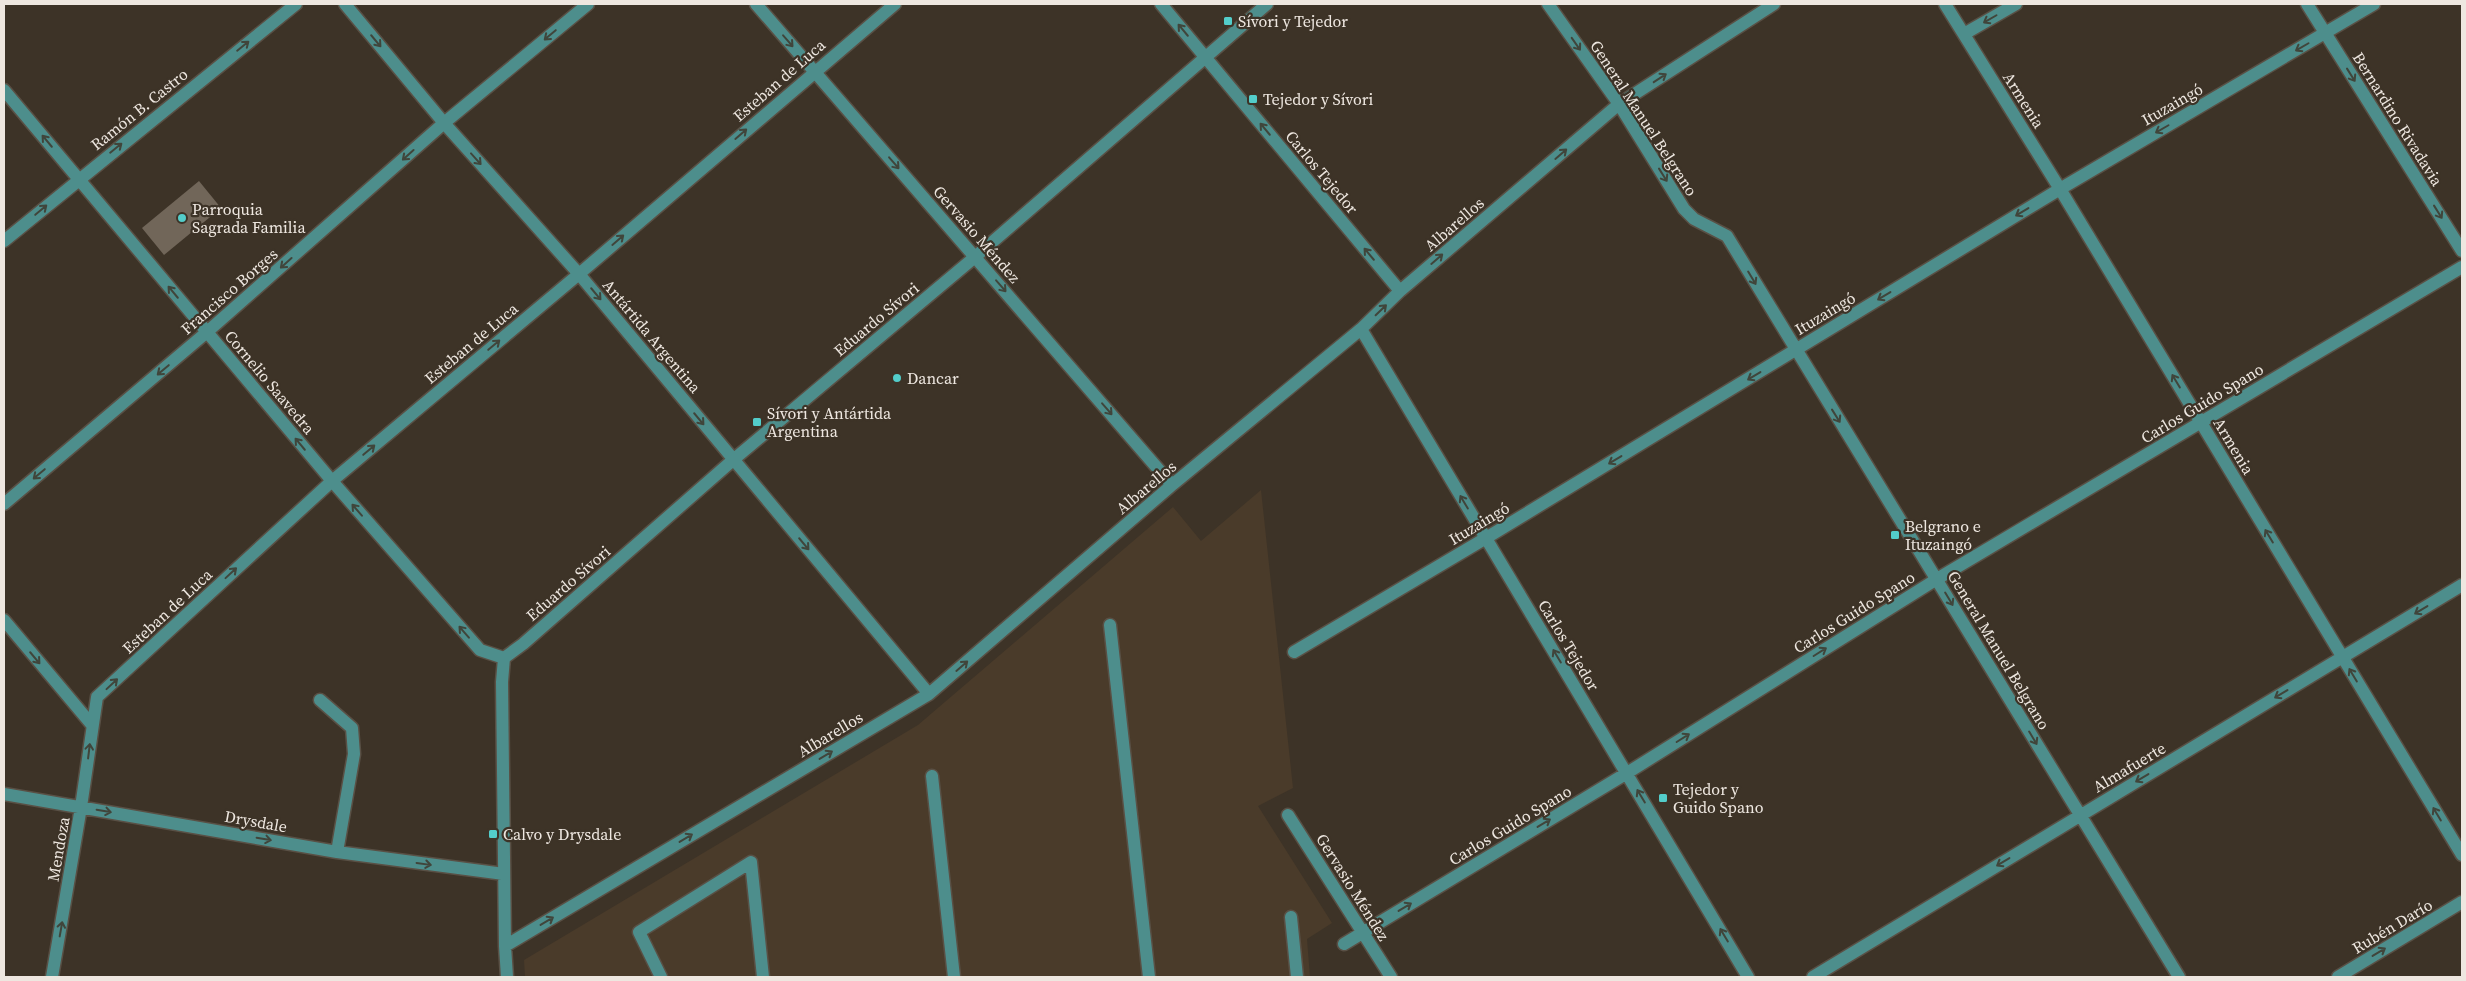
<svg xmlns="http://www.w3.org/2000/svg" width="2466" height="981" viewBox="0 0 2466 981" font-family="'Source Serif 4',serif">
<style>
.built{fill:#4a3b2a}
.building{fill:#716659}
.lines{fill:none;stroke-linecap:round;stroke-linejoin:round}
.minor-casing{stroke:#595045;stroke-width:15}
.minor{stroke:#4d8e8c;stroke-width:12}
.oneway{stroke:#40453b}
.poi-dot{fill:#53cdca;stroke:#3d3327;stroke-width:2}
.labels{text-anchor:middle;stroke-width:4.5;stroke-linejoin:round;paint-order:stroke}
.poi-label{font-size:16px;fill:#eee7e0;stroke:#3d3327;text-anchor:start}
.street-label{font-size:16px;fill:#eee7e0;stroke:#3d3327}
</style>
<rect width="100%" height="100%" fill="#3d3327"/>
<!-- built -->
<path class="built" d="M1261 490 1293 788 1258 806 1332 923 1307 939 1310 977H525L524 960 918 725 1173 507 1201 541Z"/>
<!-- building -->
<path class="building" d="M199 181 221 208 164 255 142 228Z"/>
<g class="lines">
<!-- minor casing -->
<g class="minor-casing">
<path id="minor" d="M345 4 444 123 579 274 929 694
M756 4 1172 485
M1161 4 1400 291
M1548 4 1619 104 1684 209 1694 219 1727 236 2179 977
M1945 4 2060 189 2462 855
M2307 4 2462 251
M1964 34 2016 4
M4 90 332 481 480 650 504 658
M4 241 296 4
M1361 329 1748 977
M4 504 207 332 444 123 588 4
M4 620 92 725
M1110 625 1149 977
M1294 652 1486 538 2060 189 2374 4
M504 658 523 644 733 460 975 257 1267 4
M504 658 502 682 505 946 507 977
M320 700 352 728 354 754 337 852
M932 776 954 977
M4 794 337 852 504 874
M1288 815 1391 977
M1291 917 1297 977
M1344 944 1627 773 1937 579 2462 267
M505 946 929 694 1172 485 1361 329 1400 291 1619 104 1774 4
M52 977 81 807 97 697 332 481 579 274 895 4
M661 977 639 932 751 862 763 977
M1813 977 2462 585
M2338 977 2462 902"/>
</g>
<!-- minor -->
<use href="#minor" class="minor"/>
</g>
<!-- one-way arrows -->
<defs><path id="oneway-shaft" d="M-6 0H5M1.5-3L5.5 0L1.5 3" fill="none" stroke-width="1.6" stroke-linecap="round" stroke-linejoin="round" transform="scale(1.25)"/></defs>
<g class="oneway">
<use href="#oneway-shaft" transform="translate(1990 19) rotate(150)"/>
<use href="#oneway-shaft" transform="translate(1183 30) rotate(-130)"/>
<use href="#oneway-shaft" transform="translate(550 35) rotate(140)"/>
<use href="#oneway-shaft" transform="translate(376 41) rotate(50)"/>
<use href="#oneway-shaft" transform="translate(788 41) rotate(49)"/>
<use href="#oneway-shaft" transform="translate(1576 44) rotate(55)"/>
<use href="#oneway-shaft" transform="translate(243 46) rotate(-39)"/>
<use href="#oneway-shaft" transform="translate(2302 47) rotate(150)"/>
<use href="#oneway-shaft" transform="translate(2351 75) rotate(58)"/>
<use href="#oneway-shaft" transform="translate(1660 78) rotate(-33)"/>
<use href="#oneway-shaft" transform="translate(1265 129) rotate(-130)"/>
<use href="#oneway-shaft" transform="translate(2162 129) rotate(150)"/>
<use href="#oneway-shaft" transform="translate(741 134) rotate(-41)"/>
<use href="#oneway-shaft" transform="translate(47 141) rotate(-130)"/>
<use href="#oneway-shaft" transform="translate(116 148) rotate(-39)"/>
<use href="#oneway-shaft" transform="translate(1561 154) rotate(-41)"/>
<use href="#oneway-shaft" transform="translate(408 155) rotate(138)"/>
<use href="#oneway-shaft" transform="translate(476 159) rotate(48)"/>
<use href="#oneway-shaft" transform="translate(894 163) rotate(49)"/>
<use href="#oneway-shaft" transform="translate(1663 175) rotate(58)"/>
<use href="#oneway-shaft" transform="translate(41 210) rotate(-40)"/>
<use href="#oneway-shaft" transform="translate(2022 212) rotate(149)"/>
<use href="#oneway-shaft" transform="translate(2438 212) rotate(58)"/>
<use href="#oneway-shaft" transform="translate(618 240) rotate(-41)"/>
<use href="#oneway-shaft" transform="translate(1369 254) rotate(-130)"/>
<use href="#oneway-shaft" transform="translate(1437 259) rotate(-41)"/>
<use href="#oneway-shaft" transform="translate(286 263) rotate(138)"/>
<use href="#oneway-shaft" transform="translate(1752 278) rotate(59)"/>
<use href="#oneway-shaft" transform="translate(1001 286) rotate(49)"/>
<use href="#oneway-shaft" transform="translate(173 292) rotate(-130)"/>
<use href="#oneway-shaft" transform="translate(596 294) rotate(50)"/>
<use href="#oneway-shaft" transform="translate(1884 296) rotate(149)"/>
<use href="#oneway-shaft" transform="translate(1381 310) rotate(-44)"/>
<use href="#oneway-shaft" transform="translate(494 345) rotate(-40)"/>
<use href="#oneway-shaft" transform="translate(163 370) rotate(140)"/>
<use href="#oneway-shaft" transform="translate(1754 376) rotate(149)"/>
<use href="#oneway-shaft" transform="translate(2176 381) rotate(-121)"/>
<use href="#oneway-shaft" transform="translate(1107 409) rotate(49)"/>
<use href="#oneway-shaft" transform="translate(1836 416) rotate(58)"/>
<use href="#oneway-shaft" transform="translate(699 419) rotate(50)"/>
<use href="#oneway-shaft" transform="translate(300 444) rotate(-130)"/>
<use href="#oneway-shaft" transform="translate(369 450) rotate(-40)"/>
<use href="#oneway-shaft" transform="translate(1615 460) rotate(149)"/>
<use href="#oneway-shaft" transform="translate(39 474) rotate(140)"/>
<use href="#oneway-shaft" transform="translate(1464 502) rotate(-121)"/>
<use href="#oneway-shaft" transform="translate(357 510) rotate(-131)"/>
<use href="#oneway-shaft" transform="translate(2269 536) rotate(-121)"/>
<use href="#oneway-shaft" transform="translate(804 544) rotate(50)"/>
<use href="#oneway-shaft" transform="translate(231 573) rotate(-43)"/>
<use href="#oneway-shaft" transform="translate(1949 599) rotate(59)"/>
<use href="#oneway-shaft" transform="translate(2421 610) rotate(149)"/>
<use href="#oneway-shaft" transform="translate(464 632) rotate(-131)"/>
<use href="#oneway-shaft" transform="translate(1820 652) rotate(-32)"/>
<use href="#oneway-shaft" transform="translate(1557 656) rotate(-121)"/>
<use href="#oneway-shaft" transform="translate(35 658) rotate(50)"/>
<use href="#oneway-shaft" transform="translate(962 666) rotate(-41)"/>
<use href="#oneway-shaft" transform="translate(2353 675) rotate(-121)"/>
<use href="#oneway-shaft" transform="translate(112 684) rotate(-43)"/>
<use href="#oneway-shaft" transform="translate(2281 694) rotate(149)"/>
<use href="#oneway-shaft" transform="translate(1683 738) rotate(-32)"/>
<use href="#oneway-shaft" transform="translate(2033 738) rotate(59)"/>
<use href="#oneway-shaft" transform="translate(89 751) rotate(-83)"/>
<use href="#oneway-shaft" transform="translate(826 755) rotate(-31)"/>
<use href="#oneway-shaft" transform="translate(2142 778) rotate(149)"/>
<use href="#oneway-shaft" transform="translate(1641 796) rotate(-121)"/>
<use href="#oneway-shaft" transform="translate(104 811) rotate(10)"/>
<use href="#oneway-shaft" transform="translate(2437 814) rotate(-121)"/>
<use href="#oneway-shaft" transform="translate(1544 823) rotate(-31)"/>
<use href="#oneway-shaft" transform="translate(686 838) rotate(-31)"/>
<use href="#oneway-shaft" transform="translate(264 839) rotate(10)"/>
<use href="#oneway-shaft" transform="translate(2003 862) rotate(149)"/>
<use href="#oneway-shaft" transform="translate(424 864) rotate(8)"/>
<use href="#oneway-shaft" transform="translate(1405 907) rotate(-31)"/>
<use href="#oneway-shaft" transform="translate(547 921) rotate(-31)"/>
<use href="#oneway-shaft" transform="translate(61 929) rotate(-80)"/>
<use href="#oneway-shaft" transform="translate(1724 935) rotate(-121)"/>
<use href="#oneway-shaft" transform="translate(2379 952) rotate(-31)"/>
</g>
<!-- markers -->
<g class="poi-dot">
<rect x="1223" y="16" width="10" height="10" rx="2.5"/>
<rect x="1248" y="94" width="10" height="10" rx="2.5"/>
<circle cx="182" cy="218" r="5"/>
<circle cx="897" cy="378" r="5"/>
<rect x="752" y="417" width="10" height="10" rx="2.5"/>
<rect x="1890" y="530" width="10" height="10" rx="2.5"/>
<rect x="1658" y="793" width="10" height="10" rx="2.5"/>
<rect x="488" y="829" width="10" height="10" rx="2.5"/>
</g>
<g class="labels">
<!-- poi labels -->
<g class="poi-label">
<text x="1238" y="27">Sívori y Tejedor</text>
<text x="1263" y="105">Tejedor y Sívori</text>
<text x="192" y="215">Parroquia<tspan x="192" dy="18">Sagrada Familia</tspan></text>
<text x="907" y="384">Dancar</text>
<text x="767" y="419">Sívori y Antártida<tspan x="767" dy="18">Argentina</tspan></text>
<text x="1905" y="532">Belgrano e<tspan x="1905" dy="18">Ituzaingó</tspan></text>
<text x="1673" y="795">Tejedor y<tspan x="1673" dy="18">Guido Spano</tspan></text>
<text x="503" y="840">Calvo y Drysdale</text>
</g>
<!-- street labels -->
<g class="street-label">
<text transform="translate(779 80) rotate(-41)" y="6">Esteban de Luca</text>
<text transform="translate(2024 100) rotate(58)" y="6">Armenia</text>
<text transform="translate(2172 104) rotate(-30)" y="6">Ituzaingó</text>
<text transform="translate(139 109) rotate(-39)" y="6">Ramón B. Castro</text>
<text transform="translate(1644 118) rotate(57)" y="6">General Manuel Belgrano</text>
<text transform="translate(2398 119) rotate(58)" y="6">Bernardino Rivadavia</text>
<text transform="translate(1322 172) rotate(50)" y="6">Carlos Tejedor</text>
<text transform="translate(1454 224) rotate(-41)" y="6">Albarellos</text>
<text transform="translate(977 234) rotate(49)" y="6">Gervasio Méndez</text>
<text transform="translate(229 291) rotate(-41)" y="6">Francisco Borges</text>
<text transform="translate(1825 313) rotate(-31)" y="6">Ituzaingó</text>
<text transform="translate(876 319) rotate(-40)" y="6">Eduardo Sívori</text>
<text transform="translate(652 336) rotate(50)" y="6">Antártida Argentina</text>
<text transform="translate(471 343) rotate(-40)" y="6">Esteban de Luca</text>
<text transform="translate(270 382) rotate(50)" y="6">Cornelio Saavedra</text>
<text transform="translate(2202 403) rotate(-31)" y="6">Carlos Guido Spano</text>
<text transform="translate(2234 446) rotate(59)" y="6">Armenia</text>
<text transform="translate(1146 487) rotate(-40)" y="6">Albarellos</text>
<text transform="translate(1479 523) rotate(-31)" y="6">Ituzaingó</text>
<text transform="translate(568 583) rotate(-41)" y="6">Eduardo Sívori</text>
<text transform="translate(167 611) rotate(-43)" y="6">Esteban de Luca</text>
<text transform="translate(1854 612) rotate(-32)" y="6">Carlos Guido Spano</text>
<text transform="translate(1569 645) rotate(59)" y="6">Carlos Tejedor</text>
<text transform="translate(1999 650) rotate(59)" y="6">General Manuel Belgrano</text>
<text transform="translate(830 734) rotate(-31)" y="6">Albarellos</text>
<text transform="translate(2129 767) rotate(-31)" y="6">Almafuerte</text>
<text transform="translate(256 821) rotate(10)" y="6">Drysdale</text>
<text transform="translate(1510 825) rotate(-31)" y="6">Carlos Guido Spano</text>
<text transform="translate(58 849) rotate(-80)" y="6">Mendoza</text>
<text transform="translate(1353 887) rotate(58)" y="6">Gervasio Méndez</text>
<text transform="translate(2392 926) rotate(-31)" y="6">Rubén Darío</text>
</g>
</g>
<!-- border -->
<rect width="2466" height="981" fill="none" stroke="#eee7e0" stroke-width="10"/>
</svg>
